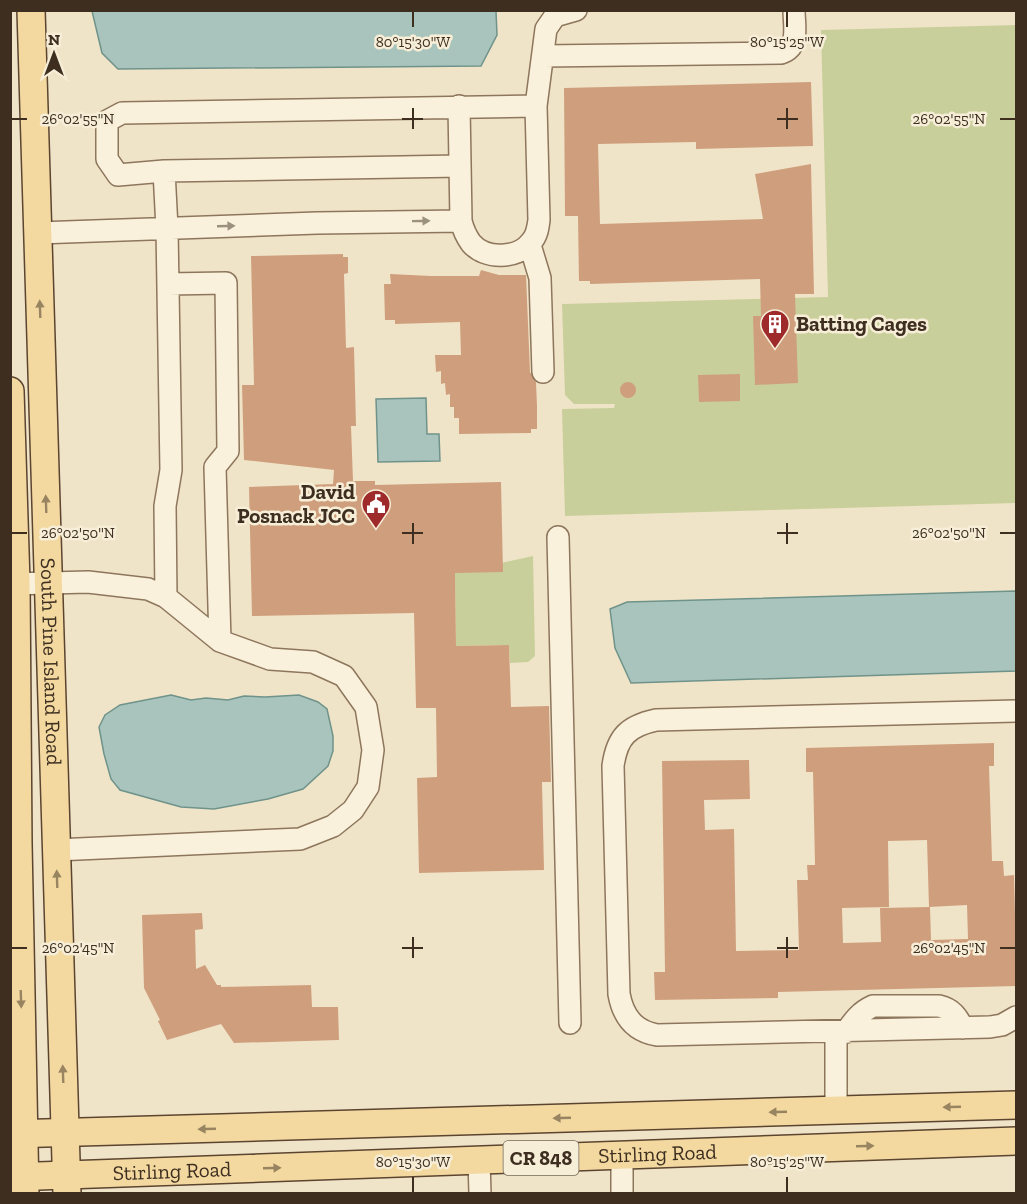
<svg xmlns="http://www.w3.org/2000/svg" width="1027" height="1204" viewBox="0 0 1027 1204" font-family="'Zilla Slab',serif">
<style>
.green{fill:#c9cf9b}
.water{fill:#a9c4bc;stroke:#6f938a;stroke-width:1.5}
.building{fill:#cf9f7d;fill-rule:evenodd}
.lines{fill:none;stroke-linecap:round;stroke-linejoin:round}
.minor-casing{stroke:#8d765c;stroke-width:24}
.major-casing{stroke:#5b4430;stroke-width:30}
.minor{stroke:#faf1dc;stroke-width:21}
.major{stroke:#f3d9a0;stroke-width:27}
.oneway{fill:#9c907e}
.oneway2{fill:#988460}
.ticks{fill:none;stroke:#3d2e20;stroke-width:2}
.labels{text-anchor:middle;stroke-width:5;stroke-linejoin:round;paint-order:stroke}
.shield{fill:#f7eed8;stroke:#756857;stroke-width:1.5}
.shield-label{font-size:20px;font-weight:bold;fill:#3d2e20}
.poi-label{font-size:21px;font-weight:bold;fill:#3d2e20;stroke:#f7eed8;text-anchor:start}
.street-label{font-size:21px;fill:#3d2e20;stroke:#f7eed8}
.ticks-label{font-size:15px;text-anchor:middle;fill:#3d2e20;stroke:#f7eed8;stroke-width:5;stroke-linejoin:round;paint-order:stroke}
</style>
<rect width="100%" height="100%" fill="#f0e4c8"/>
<!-- green -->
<path class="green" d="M1016 25V503L565 516 562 409 614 408 615 404H574L565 395 562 304 828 297 821 30Z
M533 556 535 656 528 662 510 663 509 645 456 646 455 573Z"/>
<!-- water -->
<path class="water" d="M92 11H496L497 35 481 66 118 69 102 53Z
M426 398 427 434H439L440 461 378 462 376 399Z
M1016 591V671L631 683 615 648 610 609 627 602Z
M171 695 191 700 206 698 228 700 244 696 265 697 299 695 318 702 327 709 333 736V751L328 766 303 789 268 799 214 809 181 807 120 790 111 779 104 754 99 727 105 715 120 705Z"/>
<!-- building -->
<path class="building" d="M811 82 813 146 696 149V142L598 144 600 224 763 219 755 174 811 164 814 294H795L798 383 755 385 753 316H761L760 279 590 284V281H579L578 216H565L564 88Z
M343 254V257H348V273L344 274 346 348 354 347 356 426H351L353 481H375V485L501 482 503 572 455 573 456 646 509 645 511 707 549 706 551 782H542L544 870 419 873 417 778 437 777 436 708H416L414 613 252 616 249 487 333 484 334 470 244 460 242 385H254L251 256Z
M481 270 499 275H526L530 372 536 382 537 406V429H531V433L459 434V418H454V407H450V394L446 395 445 383 441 384V371L436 372 435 355H461L460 322 395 324V320H385L384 284H391L390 274 431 276H479Z
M740 374V401L699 402 698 375Z
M620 390a8 8 0 1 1 16 0a8 8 0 1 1-16 0Z
M994 743V766H989L992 861H1003L1004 876 1014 875 1017 986 778 992V998L655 1000 654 972H665L662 761 749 760 750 799 704 800 705 830 734 829 736 951 799 950 797 880H808L807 865H815L813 772H806V748ZM927 840 929 907 967 905 968 939 931 940 930 907 880 908 881 942 843 943 842 908 889 907 888 841Z
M202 913 203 929 195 930 196 969 205 965 217 985H221V987L311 985 312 1007H338L339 1040 234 1043 221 1024 167 1040 158 1021 160 1020 144 988 142 915Z"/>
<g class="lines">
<!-- minor casing -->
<g class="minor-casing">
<path id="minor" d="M543 56 781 53C800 47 794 26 794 10
M459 106 461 221C463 229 466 236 471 243 485 260 518 259 531 242 537 236 538 228 539 220L536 106 546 29 555 16 576 10
M460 166 164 171 118 175 107 159V121L122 113 536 106
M164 171 167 228 171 470 165 506 166 597
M38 233 317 223 461 221
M530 245 540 278 543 372
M168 284 226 283 228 451 215 467 220 641
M558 537 570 1023
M10 584 88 582 148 589 166 597 220 641 270 659 313 662 344 676 366 707 373 750 368 787 353 810 333 826 300 839 56 850
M1016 711 656 720C628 726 617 737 613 766L619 994C623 1016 634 1031 657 1035L990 1027 1002 1025 1016 1017
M836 1032V1110
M846 1032C854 1020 860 1012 873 1006H939C952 1009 957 1016 963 1028
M479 1160 480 1194
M622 1194V1155"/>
</g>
<!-- major casing -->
<g class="major-casing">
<g id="major">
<path id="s1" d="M31 10 67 1194"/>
<path d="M10 391 16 583 18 843 25 1194"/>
<path d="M10 1134 1016 1105"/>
<path id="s2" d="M10 1177 1016 1141"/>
</g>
</g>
<!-- minor -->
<use href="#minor" class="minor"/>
<!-- major -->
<use href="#major" class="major"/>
</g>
<!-- one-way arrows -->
<defs><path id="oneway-solid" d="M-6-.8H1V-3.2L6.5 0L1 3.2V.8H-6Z" transform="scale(1.5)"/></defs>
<g class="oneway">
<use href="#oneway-solid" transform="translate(421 221) rotate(-1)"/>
<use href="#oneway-solid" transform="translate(226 226) rotate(-2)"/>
</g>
<g class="oneway2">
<use href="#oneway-solid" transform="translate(40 309) rotate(-92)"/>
<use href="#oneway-solid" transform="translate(46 504) rotate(-92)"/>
<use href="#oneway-solid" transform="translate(57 879) rotate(-92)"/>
<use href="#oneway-solid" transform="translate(21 999) rotate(88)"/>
<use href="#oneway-solid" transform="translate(63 1074) rotate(-92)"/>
<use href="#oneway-solid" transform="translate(952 1107) rotate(178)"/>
<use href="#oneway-solid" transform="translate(778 1112) rotate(178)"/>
<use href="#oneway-solid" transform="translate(562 1118) rotate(178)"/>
<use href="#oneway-solid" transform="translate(207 1129) rotate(178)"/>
<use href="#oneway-solid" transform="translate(865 1146) rotate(-2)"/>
<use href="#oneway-solid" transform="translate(272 1168) rotate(-2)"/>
</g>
<!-- ticks -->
<path class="ticks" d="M413 12V27M787 12V27M413 108V129M787 108V129M12 119H27M402 119H423M777 119H798M1000 119H1015M413 523V544M787 523V544M12 533H27M402 533H423M777 533H798M1000 533H1015M413 937V958M787 937V958M12 948H27M402 948H423M777 948H798M1000 948H1015M413 1177V1192M787 1177V1192"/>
<!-- icons -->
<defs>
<g id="building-pin" transform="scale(1.5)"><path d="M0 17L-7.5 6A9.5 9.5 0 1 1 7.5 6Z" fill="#9e2a2b" stroke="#f7eed8"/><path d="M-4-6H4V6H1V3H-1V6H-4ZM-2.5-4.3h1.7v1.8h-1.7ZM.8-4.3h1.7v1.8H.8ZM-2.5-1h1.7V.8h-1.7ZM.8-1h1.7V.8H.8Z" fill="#fff"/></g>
<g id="civic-pin" transform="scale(1.5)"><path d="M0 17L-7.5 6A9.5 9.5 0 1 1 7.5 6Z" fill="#9e2a2b" stroke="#f7eed8"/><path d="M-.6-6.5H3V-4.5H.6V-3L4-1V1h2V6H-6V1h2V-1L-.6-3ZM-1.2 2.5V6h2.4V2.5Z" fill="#fff"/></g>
</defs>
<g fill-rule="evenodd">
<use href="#building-pin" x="775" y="324"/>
<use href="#civic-pin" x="376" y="504"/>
</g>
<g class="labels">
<!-- shield labels -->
<rect class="shield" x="503.5" y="1141" width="75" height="34" rx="4.5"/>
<g class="shield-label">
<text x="541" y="1165">CR 848</text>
</g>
<!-- poi labels -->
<g class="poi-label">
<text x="796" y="331">Batting Cages</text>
<text x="355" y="499" text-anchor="end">David<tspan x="355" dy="24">Posnack JCC</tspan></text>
</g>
<!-- street labels -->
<g class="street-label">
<text dy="7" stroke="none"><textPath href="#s1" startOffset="652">South Pine Island Road</textPath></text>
<text dy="7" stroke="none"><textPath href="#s2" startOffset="648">Stirling Road</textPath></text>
<text dy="7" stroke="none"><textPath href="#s2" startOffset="162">Stirling Road</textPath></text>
</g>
</g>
<g class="ticks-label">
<text x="413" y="47">80°15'30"W</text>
<text x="787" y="47">80°15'25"W</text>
<text x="78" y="124">26°02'55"N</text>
<text x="949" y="124">26°02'55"N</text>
<text x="78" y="538">26°02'50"N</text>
<text x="949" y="538">26°02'50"N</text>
<text x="78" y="953">26°02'45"N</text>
<text x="949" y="953">26°02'45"N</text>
<text x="413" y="1167">80°15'30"W</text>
<text x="787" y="1167">80°15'25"W</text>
</g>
<!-- border -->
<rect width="1027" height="1204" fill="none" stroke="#3d2e20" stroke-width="24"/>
<!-- north arrow -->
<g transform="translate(54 54)" stroke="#f7eed8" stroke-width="4.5" paint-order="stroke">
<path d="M0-4.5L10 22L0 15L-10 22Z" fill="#3d2e20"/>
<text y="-9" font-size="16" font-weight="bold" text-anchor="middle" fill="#3d2e20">N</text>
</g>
</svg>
